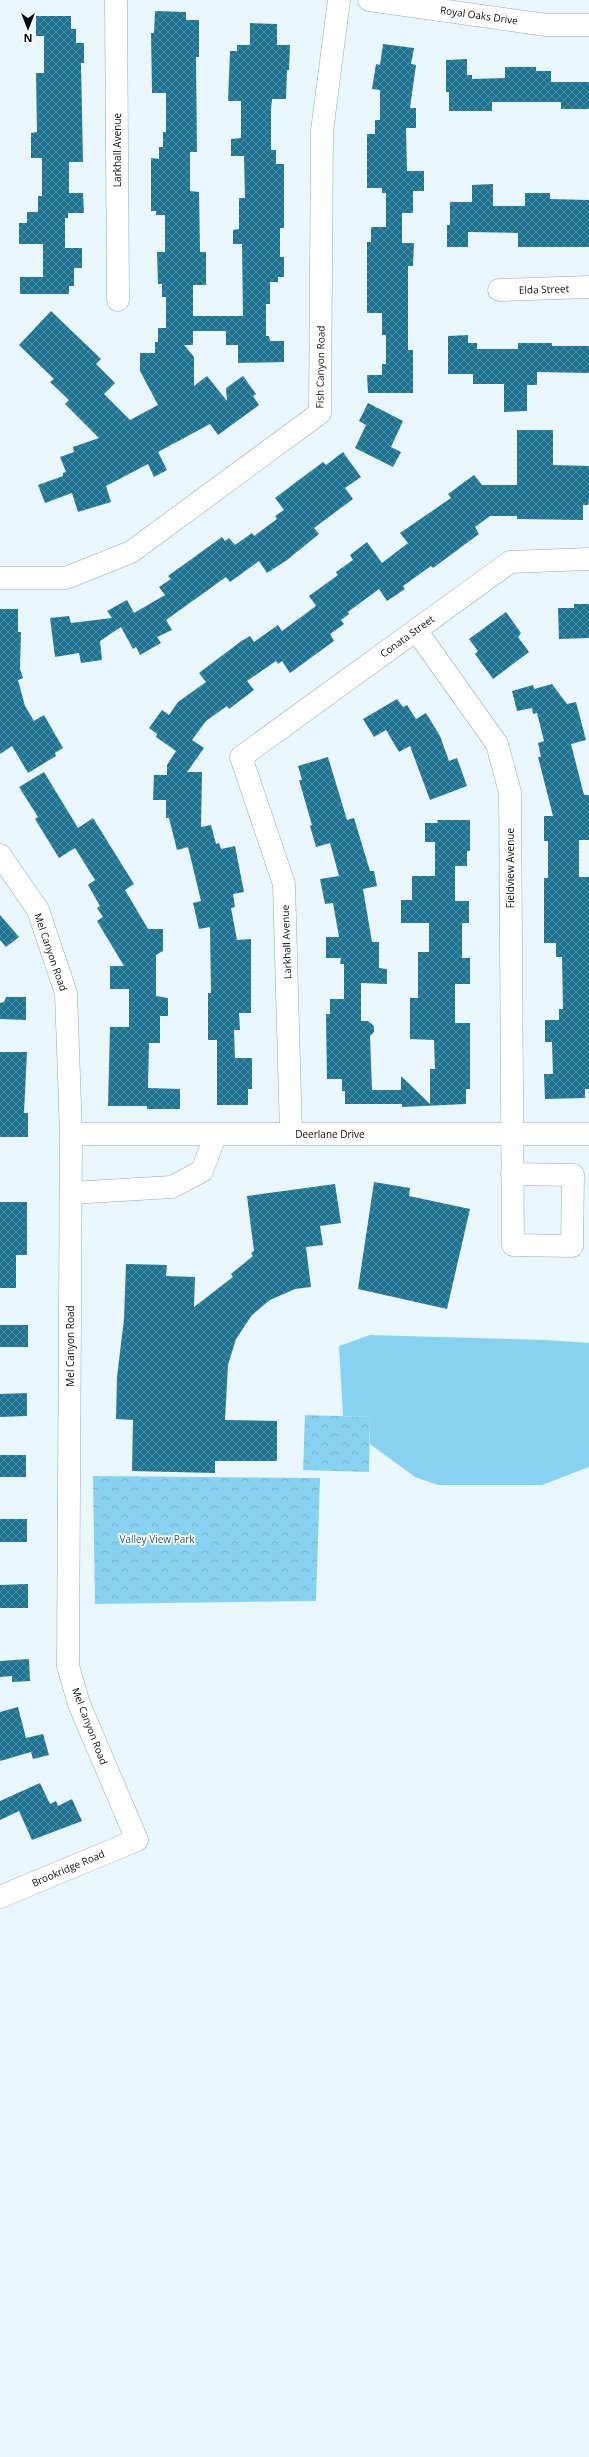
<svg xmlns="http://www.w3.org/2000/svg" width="589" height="2457" viewBox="0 0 589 2457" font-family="'Open Sans',sans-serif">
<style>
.grass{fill:#88d2f1}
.forest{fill:url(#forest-crowns)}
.building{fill:url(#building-cross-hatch)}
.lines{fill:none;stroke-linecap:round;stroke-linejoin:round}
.minor-casing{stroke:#94a9b2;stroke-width:23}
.minor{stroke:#fff;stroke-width:22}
.labels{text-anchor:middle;stroke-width:3.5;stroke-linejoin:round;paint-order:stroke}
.street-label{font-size:10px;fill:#060d10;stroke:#fff}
.park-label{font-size:10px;fill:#295668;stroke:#fff}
</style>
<defs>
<pattern id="forest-crowns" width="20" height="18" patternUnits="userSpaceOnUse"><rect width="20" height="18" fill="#88d2f1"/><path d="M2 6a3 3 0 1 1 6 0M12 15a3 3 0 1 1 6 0" fill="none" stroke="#74b3ce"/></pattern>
<pattern id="building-cross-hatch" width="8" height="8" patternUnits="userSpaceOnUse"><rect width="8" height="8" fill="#1d7492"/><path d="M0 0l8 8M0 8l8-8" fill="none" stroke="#528b9f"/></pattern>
</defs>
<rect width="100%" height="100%" fill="#e9f7fd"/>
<!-- grass -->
<path class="grass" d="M370 1335 546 1340 589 1343V1467L542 1485H438L415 1477 370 1444V1417L343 1416 339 1346Z"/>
<!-- forest -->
<path class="forest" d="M305 1415 370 1417 369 1472 303 1470Z
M93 1476 320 1478 316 1601 95 1604Z"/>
<!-- building -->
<path class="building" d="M155 11 186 12V20H199V57H196L197 152H190V191L199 192 200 252H206V285H193V316H243L242 244H233V230L239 229V198H245L244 156H231V139L241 138V101H228L230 51H237V45H250V23L277 24V45H290L289 70H287L286 99H272L271 110V150H276V164H284V228H280V257H284V277H278V282H270V304H266V336H269L270 341H284V362L238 363V345H226V331H193V345H184L194 357V386L207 376 227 401 226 388 243 376 256 394 253 396 259 405 218 435 210 424 158 452 167 470 154 477 148 464 106 486 111 502 78 512 72 493 45 503 38 485 63 476V473L66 472 60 457 74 452 73 447 99 438 65 404 69 400 50 382 54 379 19 345 51 311 101 359 96 364 115 383 104 394 130 420 158 405 140 371V353H155V342H158V328H166V297H162V284H158L157 252H165V215H156V211H151V158L159 159V147H163V132H166V93H152L151 33H154Z
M36 16H71V29H76V43H84V63H81L83 162H69V193H83L84 213H68V218H65V248H82V268H74V286H69V294H20V277H43V244H19V223H27V212H38V196H42V158H31V133L37 132 36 73H44V36H36Z
M383 44 414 48 411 64 416 65 410 108H416V128H406L407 171H424V191H413V213H402V243H414L413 266H408V350H413V393H368L367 375H382V364H386V335H382V313H367V242H371V227H386V193H382V188H367V134H375V120H380V90L372 89 376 64 380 65Z
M467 59V75H472V79L505 78V67H536V71H551V82H589V109H561V102H492V111H449V92H446V60Z
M493 184V206H525V193H550V199L589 200V247H518V233L468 232V247H447V225H450V202H472V185Z
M468 335V343H477V349H518V343H552V346H589V373L537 372V385H527V411L504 412V384H473V374H448V336Z
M368 403 403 421 391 447 401 452 393 467 355 448 366 425 359 421Z
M517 430H553V465L589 466V501L588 505H583V520L517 519V516H490L475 527 479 534 433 568 431 566 403 586 405 589 387 601 379 589 348 612 349 614 341 620 344 624 330 634 334 641 290 673 282 661 278 664 276 661 247 681 254 690 229 709 227 706 206 721 192 740 204 748 187 772H202L201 827 211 825 216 844 219 843 221 849 235 846 244 892 233 894 235 907 231 908 237 940 251 939V1013H239L240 1030H234L235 1058H252V1089H248V1105H217V1040H208V993H211L210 927 199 929 193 903 201 901 188 847 177 850 169 818H166V800H153L154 775H167V765L176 751 156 737 157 734 149 728 162 710 169 715 178 702 206 682 199 673 240 642 250 636 254 642 278 625 282 631 316 606 309 596 338 575 336 572 353 560 350 555 367 542 382 563 408 543 400 533 451 498 448 494 474 475 482 485H517Z
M343 452 361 477 345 488 353 499 314 528 319 534 287 560 267 573 259 561 230 582 226 577 166 620 172 630 157 637 161 643 140 655 136 647 133 649 121 627 100 641 102 660 81 663 79 653 55 657 50 618 69 616 71 623 112 618 107 611 127 600 134 613 165 595 159 587 171 579 168 576 222 537 225 541 229 538 235 545 252 533 254 536 277 519 275 516 284 510 275 498 323 462 326 465Z
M574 604H589V638L559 639 558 608H574Z
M0 609H18V632H21L20 669 23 678 18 680 25 706 34 721 44 715 63 748 55 753 56 756 28 773 12 746 0 754Z
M506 612 521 633 518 637 529 652 493 679 475 654 478 651 469 639Z
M552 684 567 704 576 702 586 740 571 744 584 795H589V840H579V877H589V1089H585V1098L545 1099 544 1074H553L552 1042H545V1020H559V1009H563L562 957H556V943H544V878H548V841H544V816H553L538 757H541L538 743 544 741 537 713 533 714 532 708 517 711 512 691 533 685 534 689Z
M397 699 403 707 407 705 416 719 426 713 440 736 449 761 457 758 467 786 430 800 410 746 399 752 386 730 374 737 363 719Z
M328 757 347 820 354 818 370 871H374L377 886 363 889 372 942H379V968L387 969V984L361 983V1021H368L374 1026V1032L370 1036 372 1090H401V1076L430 1104V1069H435L434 1040 410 1039V998H418V952H429V923H401V900H412V876H435V842H425V823H438L437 820H470V851H467V866H455V901H469V923H462V958H470V984H455V1023H470V1089H466V1104L402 1107V1104H345V1091H342V1079H327L326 1014H330V999H344V964H340L341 958H326V937H339L333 903 325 904 320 879 339 876 330 843 316 847 310 826 312 825 299 780H302L298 766Z
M44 772 78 828 93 818 134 884 125 890 148 929H163V951L156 955V996L168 998V1016H160V1043H149L148 1088 180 1089V1109H147V1106H108L110 1027H129V989H110V966H124L97 921 103 917 97 908 100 906 88 885 95 880 75 848 59 858 35 819 38 817 19 787Z
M0 915 19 937 6 947 0 940Z
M6 997H26V1020L0 1019V1003L4 1002Z
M0 1052H27L24 1113H28V1137H0Z
M374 1182 410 1188 409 1196 470 1209 447 1309 358 1289Z
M335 1184 341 1223 320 1226 323 1245 306 1247 311 1287 295 1289 270 1300 252 1315 236 1339 228 1365 225 1420 277 1421V1461H215V1473L132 1471 133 1420 116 1419 117 1377 124 1319 126 1264 167 1265 166 1276 195 1277 194 1307 233 1277 231 1274 253 1256 251 1253 254 1251 247 1196Z
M0 1202H27V1255H16V1288H0Z
M0 1325H28V1347H0Z
M27 1393V1416L0 1417V1394Z
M0 1455H26V1477H0Z
M0 1519H27V1542H0Z
M28 1584V1608H0V1585Z
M29 1659 30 1681 12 1682V1676L0 1677V1661Z
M18 1707 26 1738 43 1734 49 1755 33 1759 31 1752 0 1761V1712Z
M40 1783 50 1804 56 1801 58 1806 72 1799 82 1821 32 1840 19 1811 0 1820V1801Z"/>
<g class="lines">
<!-- minor casing -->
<g class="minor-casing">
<path id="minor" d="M116 0 118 300
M369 0 546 25H589
M499 290 589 287
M0 578H66L131 552 320 413 322 131 339 0
M416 630 497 744 510 792 513 1245 572 1246 573 1175 512 1174
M0 855 38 910 66 993 71 1134 68 1666 79 1704 137 1840 0 1897
M71 1134H589
M291 1134 284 884 241 757 510 562 589 559
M71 1193 172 1187 202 1171 216 1134"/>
</g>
<!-- minor -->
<use href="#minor" class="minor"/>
</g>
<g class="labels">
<!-- street labels -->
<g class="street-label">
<text transform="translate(479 15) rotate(8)" y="4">Royal Oaks Drive</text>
<text transform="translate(117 150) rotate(-90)" y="4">Larkhall Avenue</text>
<text transform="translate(544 289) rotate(-2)" y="4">Elda Street</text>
<text transform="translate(320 367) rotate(-89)" y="4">Fish Canyon Road</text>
<text transform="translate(407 636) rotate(-36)" y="4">Conata Street</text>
<text transform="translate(510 868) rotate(-90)" y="4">Fieldview Avenue</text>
<text transform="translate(286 942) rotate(-92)" y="4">Larkhall Avenue</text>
<text transform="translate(51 952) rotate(71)" y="4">Mel Canyon Road</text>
<text x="330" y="1138">Deerlane Drive</text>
<text transform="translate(70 1346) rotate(-90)" y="4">Mel Canyon Road</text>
<text transform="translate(90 1726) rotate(69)" y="4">Mel Canyon Road</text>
<text transform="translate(68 1868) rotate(-23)" y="4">Brookridge Road</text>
</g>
<!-- park labels -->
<g class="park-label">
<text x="157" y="1543">Valley View Park</text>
</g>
</g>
<!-- north arrow -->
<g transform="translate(28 28) rotate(180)" stroke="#ffffff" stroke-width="3" paint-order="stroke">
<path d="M0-3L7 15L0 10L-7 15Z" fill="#060d10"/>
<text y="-6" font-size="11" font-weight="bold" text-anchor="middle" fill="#060d10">N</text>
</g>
</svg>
